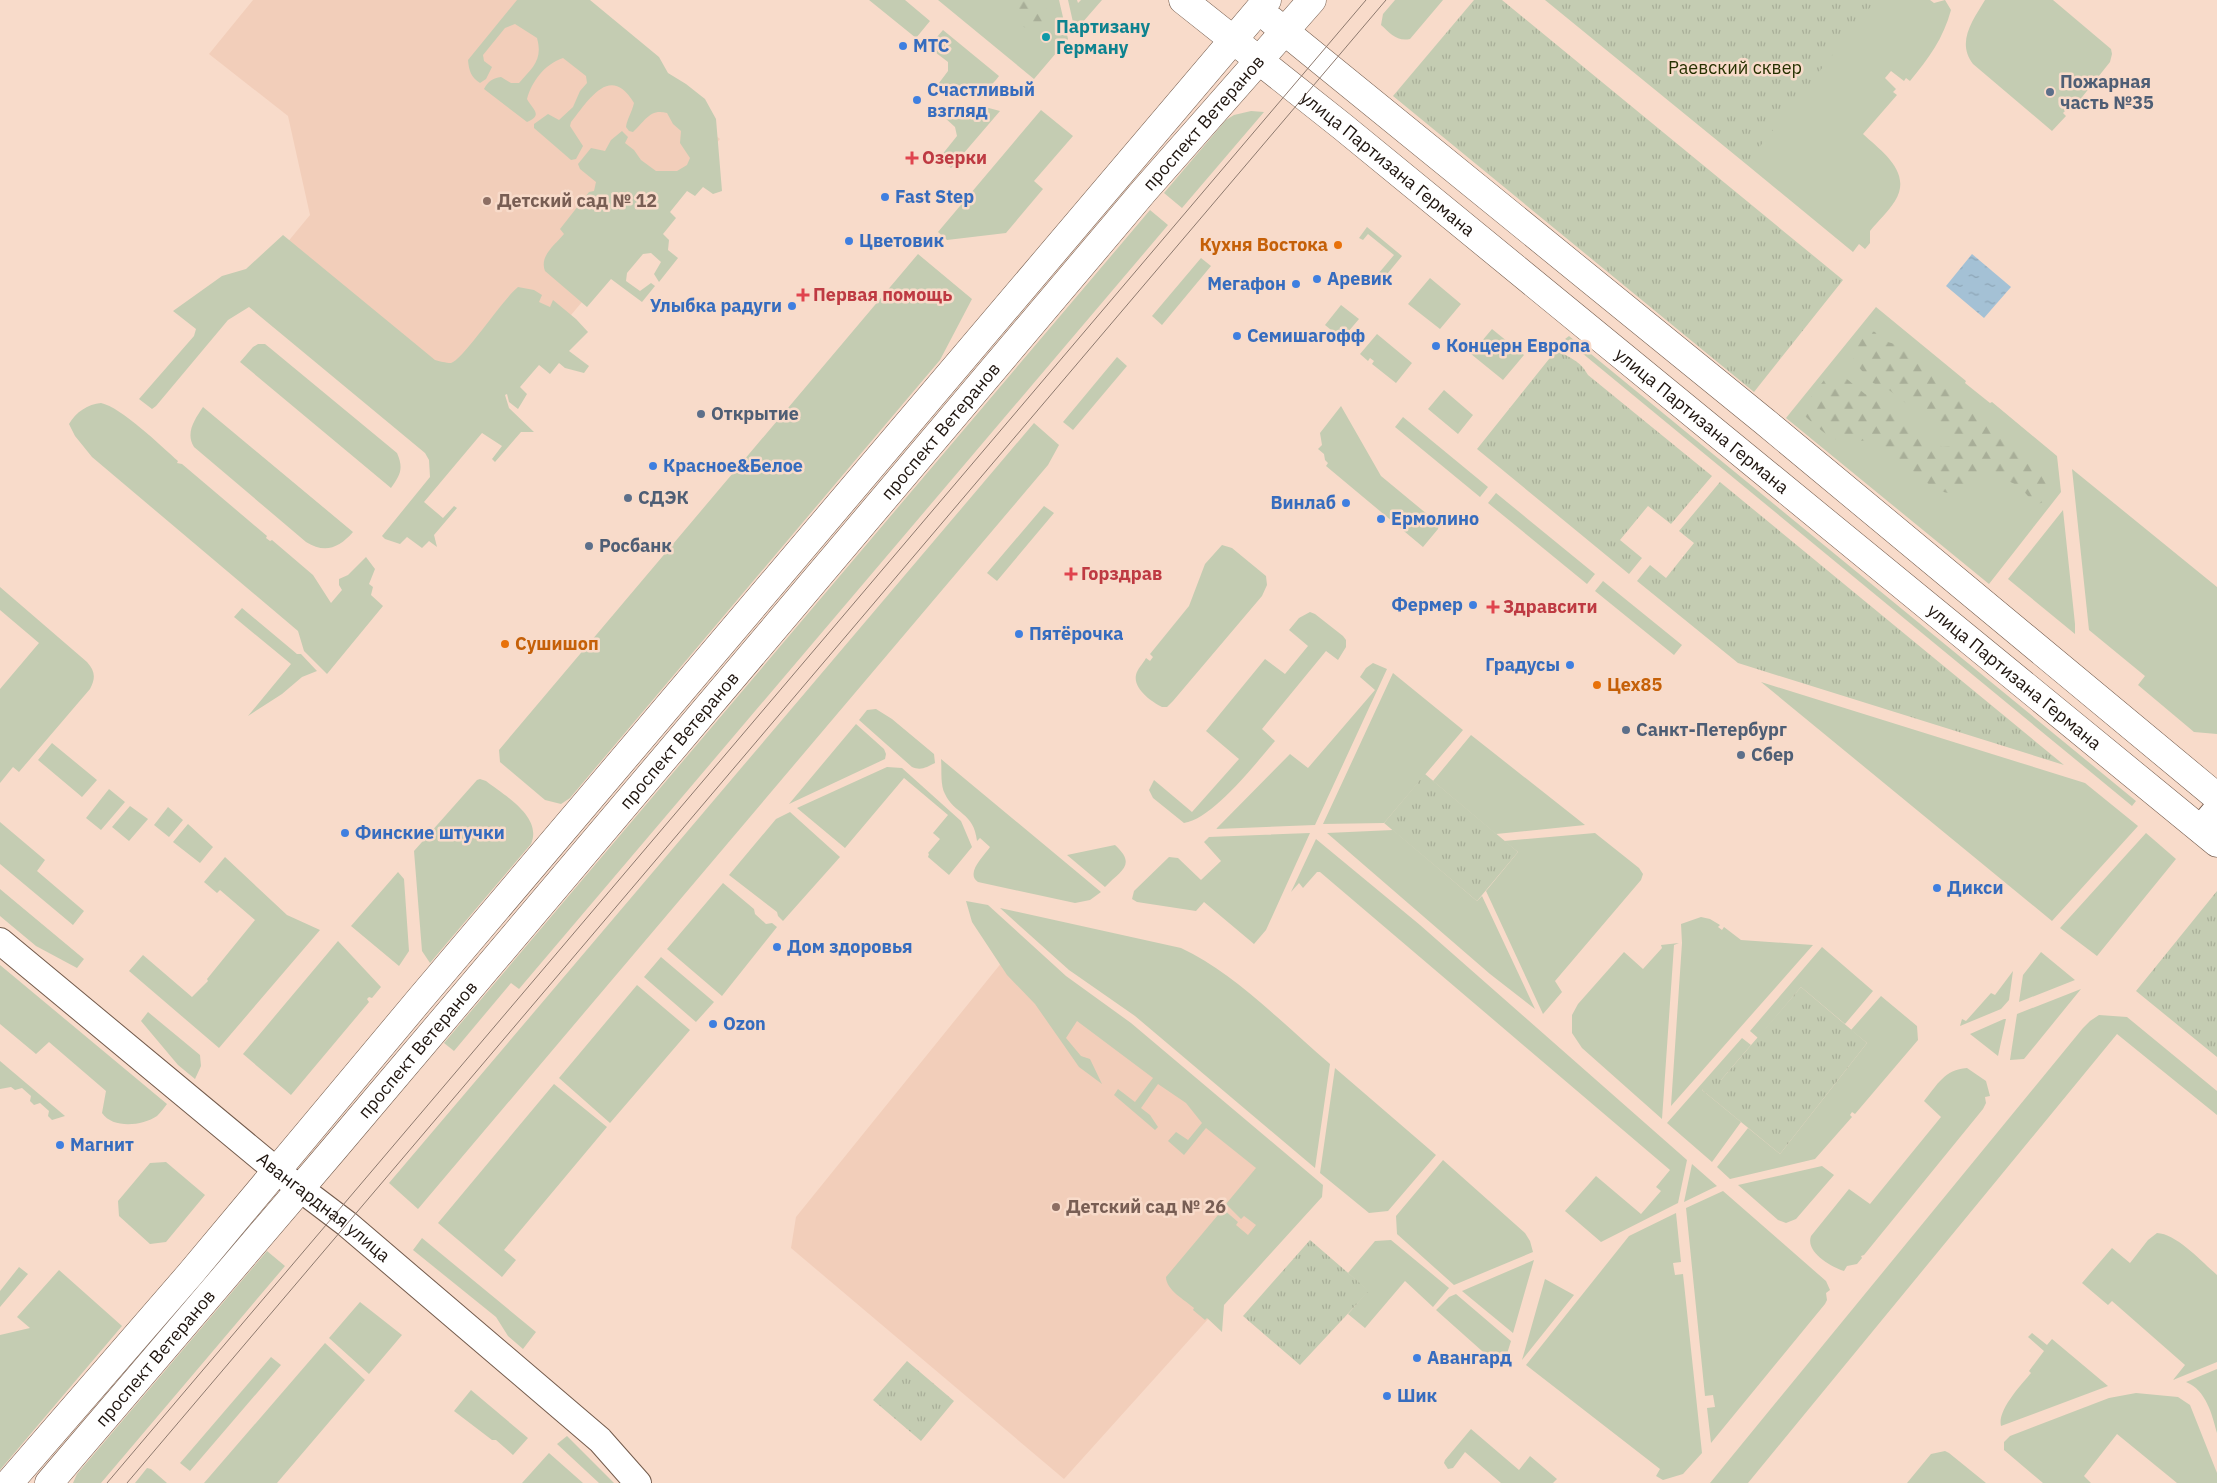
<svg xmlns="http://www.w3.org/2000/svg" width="2217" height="1483" viewBox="0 0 2217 1483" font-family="'IBM Plex Sans',sans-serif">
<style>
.built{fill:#f2ceba}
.grass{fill:#c4ccb2}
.forest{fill:url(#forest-firs)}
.park{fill:url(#park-tufts)}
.water{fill:url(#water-ripples)}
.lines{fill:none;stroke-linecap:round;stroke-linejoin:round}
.minor-casing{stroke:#725a4b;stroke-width:28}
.major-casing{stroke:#725a4b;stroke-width:29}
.minor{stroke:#fff;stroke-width:26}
.major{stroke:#fff;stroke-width:28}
.tram{stroke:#8d796e;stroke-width:1}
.culture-dot{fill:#0f9aa8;stroke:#f8dbca;stroke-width:2}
.shop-dot{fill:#3f7fe0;stroke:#f8dbca;stroke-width:2}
.service-dot{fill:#5c6f8a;stroke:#f8dbca;stroke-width:2}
.health-dot{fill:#e0444e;stroke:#f8dbca;stroke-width:2}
.education-dot{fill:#8d6e63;stroke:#f8dbca;stroke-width:2}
.food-dot{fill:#e8710a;stroke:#f8dbca;stroke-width:2}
.labels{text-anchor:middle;stroke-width:5;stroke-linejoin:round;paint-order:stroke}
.culture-label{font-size:18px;font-weight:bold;fill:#0d838f;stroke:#f8dbca;text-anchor:start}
.shop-label{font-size:18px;font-weight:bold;fill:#366cbe;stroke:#f8dbca;text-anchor:start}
.park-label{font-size:18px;fill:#263100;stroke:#f8dbca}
.service-label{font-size:18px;font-weight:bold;fill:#4e5e75;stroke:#f8dbca;text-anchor:start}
.street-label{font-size:18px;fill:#1e140e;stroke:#f8dbca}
.health-label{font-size:18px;font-weight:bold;fill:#be3a42;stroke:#f8dbca;text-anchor:start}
.education-label{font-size:18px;font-weight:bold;fill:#785e54;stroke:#f8dbca;text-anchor:start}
.food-label{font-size:18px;font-weight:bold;fill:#c56008;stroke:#f8dbca;text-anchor:start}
</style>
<defs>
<pattern id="forest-firs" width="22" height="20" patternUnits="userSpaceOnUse" patternTransform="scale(1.25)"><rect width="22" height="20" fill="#c4ccb2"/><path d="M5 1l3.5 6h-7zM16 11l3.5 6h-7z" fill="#a8ae98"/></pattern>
<pattern id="park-tufts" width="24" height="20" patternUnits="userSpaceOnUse" patternTransform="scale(1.25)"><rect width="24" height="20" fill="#c4ccb2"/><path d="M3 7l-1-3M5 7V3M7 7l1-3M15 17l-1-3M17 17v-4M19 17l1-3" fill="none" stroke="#a8ae98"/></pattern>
<pattern id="water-ripples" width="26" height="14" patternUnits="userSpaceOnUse" patternTransform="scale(1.25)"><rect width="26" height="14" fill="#a4c1d5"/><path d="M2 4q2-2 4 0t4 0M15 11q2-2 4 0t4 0" fill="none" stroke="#8da5b6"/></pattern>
</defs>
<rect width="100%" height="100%" fill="#f8dbca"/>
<!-- built -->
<path class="built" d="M253 0H547L720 139 477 426 272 261 310 215 288 116 209 54Z
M1015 946 1317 1198 1064 1479 791 1248 796 1217Z"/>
<!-- grass -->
<path class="grass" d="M517 0H590L659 57 668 73 686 84 705 99 716 119 722 191 713 194 703 187 695 196 687 191 670 212 676 218 663 234 669 240 668 250 678 258 659 282 654 274 661 262 651 253 643 254 627 273 626 281 640 291 651 283 655 286 642 302 611 279 587 307 545 271C539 256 555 245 564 234L560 229 589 192 594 191 596 182 580 169 578 164 591 148 605 151 611 140 622 131 628 137 625 143 634 150 641 160 656 171H677L687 165 690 158 680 143 681 131 673 124 667 113C650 108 645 121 633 132L629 131 626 127C627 119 632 112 634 103 610 63 589 100 571 122L570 126 583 146 576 159 571 160 534 128V124L548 114 559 120 573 107 580 91 587 83 586 76 563 58C545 64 532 81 527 99 532 109 544 115 527 122L484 89C488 81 493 78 501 77L511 83H519C533 67 543 60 537 38L515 24 505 28 483 55 484 61 492 67 486 79 480 83C471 77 469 71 468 60Z
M869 0H905L930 21 916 38Z
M938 0H1059L1068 39 1034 79Z
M1068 0H1077L1078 3 1081 0H1102L1075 31Z
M1395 0H1443L1410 39C1397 42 1390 33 1381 25L1383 14Z
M1813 0H1930L1934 3 1945 0 1951 10C1943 39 1929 58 1910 81L1906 78 1904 81 1891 71 1885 78 1896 89 1893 92 1897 95 1863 134C1881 151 1913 172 1895 201 1888 212 1878 221 1870 231V243L1865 249 1859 244 1853 252 1746 164 1747 127Z
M1985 0H2053L2111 49 2112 54 2110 62 2071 111 2067 109 2063 113 2066 116 2052 131 1973 64C1956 42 1973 20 1985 0Z
M943 30 999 76C986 95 972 91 950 92L939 83 948 71V62L931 49V44Z
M985 107 1000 111 951 168 945 163 941 156 957 136 955 127 944 117 952 109Z
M1041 110 1073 136 1034 181 1043 189 1006 233 947 240 938 232Z
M1251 111 1264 112 1182 208 1164 193 1226 120 1234 115Z
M1150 210 1168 225 519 989 511 983 454 1051 444 1043Z
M1367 227 1402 256 1378 285 1373 280 1394 255 1368 234 1363 240 1359 238Z
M283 235 435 360C439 361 446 363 451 363 463 360 502 300 518 287L534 290 542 295 539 302 550 307 553 300 576 319 588 332 569 351 589 366 584 373 565 368 559 363 550 374 539 365 520 387 527 394 518 409 509 402 507 394 505 395 509 408 534 432H521L495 462 492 459 502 446 482 433 424 502 443 518 454 506 457 508 434 535 437 547 429 541 422 548 407 537 400 544 385 539 382 536 430 477 429 460 425 453 249 307 228 320 156 406 152 409 139 399 194 336 196 329 173 311 222 276 246 269Z
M918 254 972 299 940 360 570 798 561 804 545 800 500 762 499 750Z
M1201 258 1211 266 1162 325 1152 316Z
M1430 278 1461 304 1440 329 1408 304Z
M1341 305 1359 319 1342 339 1325 325Z
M1876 307 1966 381 1965 383 1990 403 1992 402 2057 456 2061 492 1989 584 1786 418Z
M1492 329 1524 355 1503 380 1471 354Z
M1377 334 1412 363 1396 383 1372 364 1374 361 1370 358 1368 361 1360 354Z
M1569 336 2136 801 2132 806 1565 339Z
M258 344H265L270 348 397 453C404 469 400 475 391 488L240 362 253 347Z
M1117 357 1127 366 1073 430 1063 422Z
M1444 390 1473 415 1458 434 1428 409Z
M101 403C121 407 161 446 178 461L177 463 182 464 267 536 266 538 270 541 272 540 313 575 331 603 342 590 339 585V579L348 575 366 557 375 569 369 584 373 587 371 595 383 606 327 674 304 651 298 631 92 457 75 436 69 424C76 412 88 404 101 403Z
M1341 406 1381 476 1439 524 1438 529 1423 547 1326 466 1328 463 1325 460 1324 454 1318 449 1322 445 1320 433Z
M203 407 353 532C339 548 325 554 306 542L194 447C185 433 195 419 203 407Z
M1403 417 1488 487 1480 497 1395 427Z
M1034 423 1059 445 1048 465 418 1209 389 1183Z
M2072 469 2217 587V734L2194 732 2138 685 2145 676 2089 630Z
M1496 493 1595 574 1587 584 1488 503Z
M1044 506 1054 513 997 581 987 573Z
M2063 510 2075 624V634L2008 579Z
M1222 545 1232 548 1266 576 1267 585 1262 596 1173 701 1167 707H1162C1152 702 1133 689 1136 675 1137 669 1143 664 1146 658L1150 661 1153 657 1150 654 1189 606 1205 564Z
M1603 581 1682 645 1674 655 1595 591Z
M0 587 87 662C95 671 96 678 90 689L19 772 13 767 0 783V689L39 643 0 610Z
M242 608 297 654H301L317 671 302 677 282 694 248 716 291 664 234 617Z
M1310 612 1315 614 1343 636 1346 640V647L1338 660 1326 651 1262 729 1275 741C1256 763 1213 819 1184 823L1153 798 1149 790 1154 780 1192 812 1239 759 1206 731 1265 659 1285 674 1308 646 1289 630 1299 618Z
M1373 663 1387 669 1315 825 1216 829 1290 754 1308 768 1375 690 1360 677 1366 668Z
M1393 673 1463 730 1384 823 1323 824Z
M1761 682 2085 783 2138 826 2052 921Z
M876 709 892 719 934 754 935 763C927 767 921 771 912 767L859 720 867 710Z
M856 724 884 749 886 754 885 759 789 804Z
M1471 735 1585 825 1496 834 1433 781Z
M52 743 97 780 82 797 38 760Z
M941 759 1101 892 1090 900 1075 903 978 882C965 873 984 856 990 847L980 838 977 841C974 812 954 814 945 794 940 785 942 770 941 759Z
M887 767 902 768 961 821 972 847 949 875 928 857 929 854 928 853 940 839 933 833 948 815 904 778 845 848 797 808Z
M480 779 486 781C504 795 543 817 531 844L430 963 422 951 414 851 477 780Z
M109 789 125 802 101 830 86 818Z
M130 806 148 819 129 841 112 827Z
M168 807 183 820 169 837 154 825Z
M790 812 840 857 783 921 778 916 777 912 729 875 776 819Z
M0 822 45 860 37 871 84 911 73 925 0 864Z
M188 824 213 847 200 863 173 842Z
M1393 830 1477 901 1482 896 1535 1009 1490 974 1327 833Z
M1310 833 1266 930 1254 944 1204 902 1196 911 1137 902 1132 899 1134 891 1169 857 1178 858 1201 880 1221 861 1204 842 1209 837Z
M1595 833 1639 868 1643 874 1641 880 1555 981 1562 992 1543 1014 1486 891 1518 852 1504 841Z
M2146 833 2176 859 2097 956 2060 928Z
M1316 839 1420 925 1687 1160 1678 1203 1601 1242 1565 1211 1596 1176 1641 1214 1661 1191 1656 1187 1670 1170 1320 872H1317L1303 888 1299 883 1291 892Z
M1115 845C1137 865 1121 870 1105 887L1067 855Z
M225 857 287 915 320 930 219 1048 129 971 143 955 192 997 208 981 207 979 255 920 220 890 217 893 204 882Z
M398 872 404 879 409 951 399 966 351 926Z
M723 883 754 909 755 914 766 924 772 923 777 927 722 996 667 949Z
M0 889 84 959 77 968 36 946 0 916Z
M966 901 988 905 1066 976 1131 1023 1323 1185 1322 1197 1224 1305 1222 1332 1207 1318 1205 1320 1193 1310 1194 1308C1185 1300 1166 1290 1166 1277L1223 1209 1238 1222 1236 1225 1248 1235 1256 1225 1244 1216 1241 1219 1226 1204 1256 1168 1206 1128 1184 1155 1168 1141 1176 1132 1188 1140 1202 1123 1186 1103 1158 1084 1141 1108 1150 1115 1158 1127 1155 1130 1114 1095 1118 1089 1135 1102 1153 1078 1077 1021 1066 1038 1081 1056 1090 1059 1102 1084 1079 1067 1035 1004 1007 975 972 922Z
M1000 908 1181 948C1235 973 1284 1025 1330 1064L1315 1168 1135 1016 1069 970Z
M1701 917 1710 919 1720 925 1718 927 1722 930 1724 927 1741 940 1813 945 1671 1106 1682 943 1681 924Z
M338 941 381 987 372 998 369 997 367 999 369 1002 291 1095 243 1054Z
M1679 943 1674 945 1662 1119 1582 1048 1572 1033V1015L1578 1004 1624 952 1643 969 1662 948 1661 945Z
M1822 947 1873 991 1845 1024 1801 987 1758 1038 1750 1031Z
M2041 952 2075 980 2019 1002 2023 975Z
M661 957 714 1002 696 1022 644 977Z
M0 965 167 1104C164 1108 161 1112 157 1116 142 1126 113 1129 102 1113L106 1091 49 1042 36 1054 0 1024Z
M2013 971 2009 1000 2001 1009 1960 1026 1962 1019 1966 1021 1991 993 1995 995Z
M637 985 690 1030 610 1123 559 1078Z
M2081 989 2024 1059 2010 1060 2017 1014Z
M1881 996 1917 1026 1918 1040 1855 1114 1852 1112 1850 1115 1852 1117 1815 1159 1730 1179 1717 1167 1748 1128 1780 1154 1867 1043 1851 1030Z
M148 1012 200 1055 201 1066 195 1079 178 1065 141 1021Z
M2099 1015 2127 1017 2217 1091V1115L2117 1034 1748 1483H1710L2083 1028 2090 1021Z
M2004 1019H2006L1998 1056 1970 1034Z
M1742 1038 1751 1045 1721 1080 1702 1090 1741 1122 1712 1162 1667 1123Z
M0 1061 65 1116 52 1120 48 1116 49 1111 40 1103 34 1105 30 1101 31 1096 22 1088 15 1090 11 1087 0 1089Z
M1335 1068 1436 1155 1388 1211 1369 1213 1320 1173Z
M1967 1068 1986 1081 1990 1096 1985 1097 1986 1103 1983 1109 1864 1255 1861 1256 1862 1258 1857 1264 1847 1266 1844 1271C1831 1267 1805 1252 1811 1236L1849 1189 1870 1204 1941 1117 1924 1101C1938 1084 1944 1070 1967 1068Z
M554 1084 607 1127 504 1250 516 1260 502 1277 438 1223Z
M1443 1160 1525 1233 1530 1241 1533 1252 1454 1285 1397 1234 1396 1216Z
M166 1162 205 1195 166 1242 150 1244 119 1216 118 1201 150 1163Z
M1692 1164 1717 1186 1684 1202Z
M1822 1166 1834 1175 1796 1219 1786 1223 1778 1220 1738 1185Z
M1723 1191 1826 1281 1830 1290 1826 1293 1827 1300 1825 1304 1711 1443 1707 1408 1715 1407 1713 1395 1705 1396 1686 1208Z
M1676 1213 1681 1262 1673 1263 1675 1275 1683 1274 1702 1453 1683 1474 1663 1480 1656 1476 1660 1469 1526 1365 1629 1236Z
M2157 1233C2177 1234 2202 1262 2217 1275V1362L2173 1380 2185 1365 2112 1301 2108 1305 2082 1283 2112 1248 2130 1263 2148 1240Z
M422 1238 536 1332 523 1349 508 1336 496 1317 413 1250Z
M1391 1240 1449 1288 1433 1307 1405 1281 1365 1328 1348 1314 1368 1291 1348 1273 1375 1241Z
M267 1251 285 1266 101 1483H73L77 1474Z
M1534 1260 1513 1333 1462 1291Z
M19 1267 28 1274 0 1307V1291Z
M59 1270 122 1326 0 1470V1335L30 1328 17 1317Z
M1545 1279 1574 1295 1522 1360Z
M1456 1294 1511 1341 1506 1357 1501 1362 1491 1359 1436 1310 1449 1297Z
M360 1302 402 1335 369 1374 329 1338Z
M2032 1333 2047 1345 2052 1339 2108 1386 2001 1426C1997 1410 2022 1384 2031 1373L2029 1371 2044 1351 2028 1337Z
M325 1343 365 1380 277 1483H204Z
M271 1357 281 1365 190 1471 180 1463Z
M2217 1369V1433C2212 1414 2206 1390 2186 1382Z
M471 1390 528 1438 513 1455 496 1440H492L454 1411Z
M2136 1393 2178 1397 2190 1405 2217 1473V1483H2177L2117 1434 2084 1476 2091 1483H2043L2004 1450V1442L2010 1436 2109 1398Z
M1471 1429 1519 1470 1530 1456 1557 1479 1553 1483H1501L1465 1452 1453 1468 1448 1469 1444 1463 1445 1460Z
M567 1436 614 1483H599L557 1444Z
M1945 1451 1949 1453 1986 1483H1907L1931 1454Z
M549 1453 583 1483H522Z
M147 1468 151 1469 167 1483H135Z"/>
<!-- forest -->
<path class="forest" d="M1006 0H1047V12L1043 22 1028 29C1014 23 1011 14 1006 0Z
M1870 331 1875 332 1881 340 1908 348 1943 378 1957 394 1970 401 1978 411 1977 422 2000 431 2034 459 2047 486 2043 494V502L2036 505 2019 486 1991 473 1982 472C1944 527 1913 459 1877 443 1867 438 1857 442 1847 442 1831 441 1816 426 1805 416V402L1814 394 1829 373 1842 375 1865 394 1883 398 1896 406 1905 419 1922 433 1942 447 1950 446 1949 436 1933 421 1917 412 1889 390 1873 383 1853 361C1854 350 1861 337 1870 331Z"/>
<!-- park -->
<path class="park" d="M1474 0H1502L1843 280 1754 392 1393 96Z
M1545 0H1876L1746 164Z
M1557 349C1571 360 1579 359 1588 375L1712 476 1671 524 1648 506 1620 540 1642 558 1629 574 1477 449Z
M1720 482 2064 765 1738 663 1637 581 1650 565 1666 578 1694 543 1679 531Z
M1425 774 1518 852 1477 901 1384 823Z
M2217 891V1057L2136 991Z
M1801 987 1867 1043 1780 1154 1702 1090 1715 1075 1721 1080Z
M1310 1240 1369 1291 1300 1365 1243 1316Z
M907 1361 954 1401 921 1441 873 1400Z"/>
<!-- water -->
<path class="water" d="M1972 254 2011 287 1984 318 1946 286Z"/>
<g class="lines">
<!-- minor casing -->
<g class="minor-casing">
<g id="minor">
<path d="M2200 829 2217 809"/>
<path id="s1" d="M0 941 277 1171 347 1224 600 1440 638 1483"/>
</g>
</g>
<!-- major casing -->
<g class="major-casing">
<g id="major">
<path id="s2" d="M1183 0 1343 127 2217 843"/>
<path d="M1271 20 1764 421 2217 797"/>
<path d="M9 1483 191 1273 420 999 1267 0"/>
<path id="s3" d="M49 1483 334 1149 1144 191 1312 0"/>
</g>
</g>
<!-- minor -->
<use href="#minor" class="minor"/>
<!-- major -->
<use href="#major" class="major"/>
<!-- tram -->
<path class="tram" d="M107 1483 1366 0
M127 1483 1386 0"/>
</g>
<!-- markers -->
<circle class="culture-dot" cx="1046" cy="37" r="5"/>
<g class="shop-dot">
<circle cx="903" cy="46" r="5"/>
<circle cx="917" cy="100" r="5"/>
<circle cx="885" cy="197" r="5"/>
<circle cx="849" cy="241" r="5"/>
<circle cx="1317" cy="279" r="5"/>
<circle cx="1296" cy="284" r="5"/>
<circle cx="792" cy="306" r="5"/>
<circle cx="1237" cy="336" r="5"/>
<circle cx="1436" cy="346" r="5"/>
<circle cx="653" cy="466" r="5"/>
<circle cx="1346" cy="503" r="5"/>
<circle cx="1381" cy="519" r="5"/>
<circle cx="1473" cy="605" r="5"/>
<circle cx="1019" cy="634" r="5"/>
<circle cx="1570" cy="665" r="5"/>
<circle cx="345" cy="833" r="5"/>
<circle cx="1937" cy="888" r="5"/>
<circle cx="777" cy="947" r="5"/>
<circle cx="713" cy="1024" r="5"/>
<circle cx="60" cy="1145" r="5"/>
<circle cx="1417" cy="1358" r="5"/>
<circle cx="1387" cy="1396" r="5"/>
</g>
<g class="service-dot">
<circle cx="2050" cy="92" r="5"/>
<circle cx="701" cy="414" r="5"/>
<circle cx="628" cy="498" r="5"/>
<circle cx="589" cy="546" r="5"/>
<circle cx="1626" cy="730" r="5"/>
<circle cx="1741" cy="755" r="5"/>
</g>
<g class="health-dot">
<path d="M909.5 150.5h5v5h5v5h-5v5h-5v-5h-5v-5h5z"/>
<path d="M800.5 287.5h5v5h5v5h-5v5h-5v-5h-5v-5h5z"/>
<path d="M1068.5 566.5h5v5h5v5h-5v5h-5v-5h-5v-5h5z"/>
<path d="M1490.5 599.5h5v5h5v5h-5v5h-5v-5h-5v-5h5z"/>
</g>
<g class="education-dot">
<circle cx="487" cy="201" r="5"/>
<circle cx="1056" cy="1207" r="5"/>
</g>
<g class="food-dot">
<circle cx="1338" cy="245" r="5"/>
<circle cx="505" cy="644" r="5"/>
<circle cx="1597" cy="685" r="5"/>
</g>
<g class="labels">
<!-- culture labels -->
<g class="culture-label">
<text x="1056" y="33">Партизану<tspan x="1056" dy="21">Герману</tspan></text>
</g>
<!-- shop labels -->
<g class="shop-label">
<text x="913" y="52">МТС</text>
<text x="927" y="96">Счастливый<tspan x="927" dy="21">взгляд</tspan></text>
<text x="895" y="203">Fast Step</text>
<text x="859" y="247">Цветовик</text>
<text x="1327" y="285">Аревик</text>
<text x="1286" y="290" text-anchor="end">Мегафон</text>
<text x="782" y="312" text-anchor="end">Улыбка радуги</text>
<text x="1247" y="342">Семишагофф</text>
<text x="1446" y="352">Концерн Европа</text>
<text x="663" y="472">Красное&amp;Белое</text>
<text x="1336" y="509" text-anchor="end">Винлаб</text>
<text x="1391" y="525">Ермолино</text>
<text x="1463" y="611" text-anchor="end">Фермер</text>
<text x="1029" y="640">Пятёрочка</text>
<text x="1560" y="671" text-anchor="end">Градусы</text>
<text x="355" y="839">Финские штучки</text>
<text x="1947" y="894">Дикси</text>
<text x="787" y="953">Дом здоровья</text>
<text x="723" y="1030">Ozon</text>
<text x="70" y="1151">Магнит</text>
<text x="1427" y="1364">Авангард</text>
<text x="1397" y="1402">Шик</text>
</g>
<!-- park labels -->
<g class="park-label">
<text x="1735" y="74">Раевский сквер</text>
</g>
<!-- service labels -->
<g class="service-label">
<text x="2060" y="88">Пожарная<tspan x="2060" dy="21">часть №35</tspan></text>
<text x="711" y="420">Открытие</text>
<text x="638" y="504">СДЭК</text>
<text x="599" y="552">Росбанк</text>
<text x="1636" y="736">Санкт-Петербург</text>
<text x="1751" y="761">Сбер</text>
</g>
<!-- street labels -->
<g class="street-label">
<text dy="6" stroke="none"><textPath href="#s3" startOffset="1784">проспект Ветеранов</textPath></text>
<text dy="6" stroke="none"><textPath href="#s2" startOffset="262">улица Партизана Германа</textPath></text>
<text dy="6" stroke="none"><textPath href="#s2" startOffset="668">улица Партизана Германа</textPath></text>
<text dy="6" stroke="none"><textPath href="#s3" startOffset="1379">проспект Ветеранов</textPath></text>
<text dy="6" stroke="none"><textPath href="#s2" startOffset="1072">улица Партизана Германа</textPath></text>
<text dy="6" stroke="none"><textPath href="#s3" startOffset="974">проспект Ветеранов</textPath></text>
<text dy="6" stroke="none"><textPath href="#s3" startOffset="569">проспект Ветеранов</textPath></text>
<text dy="6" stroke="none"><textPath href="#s1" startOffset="419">Авангардная улица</textPath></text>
<text dy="6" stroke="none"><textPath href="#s3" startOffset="164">проспект Ветеранов</textPath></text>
</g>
<!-- health labels -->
<g class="health-label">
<text x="922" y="164">Озерки</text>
<text x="813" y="301">Первая помощь</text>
<text x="1081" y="580">Горздрав</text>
<text x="1503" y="613">Здравсити</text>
</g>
<!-- education labels -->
<g class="education-label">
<text x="497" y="207">Детский сад № 12</text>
<text x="1066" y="1213">Детский сад № 26</text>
</g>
<!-- food labels -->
<g class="food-label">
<text x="1328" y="251" text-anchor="end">Кухня Востока</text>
<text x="515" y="650">Сушишоп</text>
<text x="1607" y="691">Цех85</text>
</g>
</g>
</svg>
